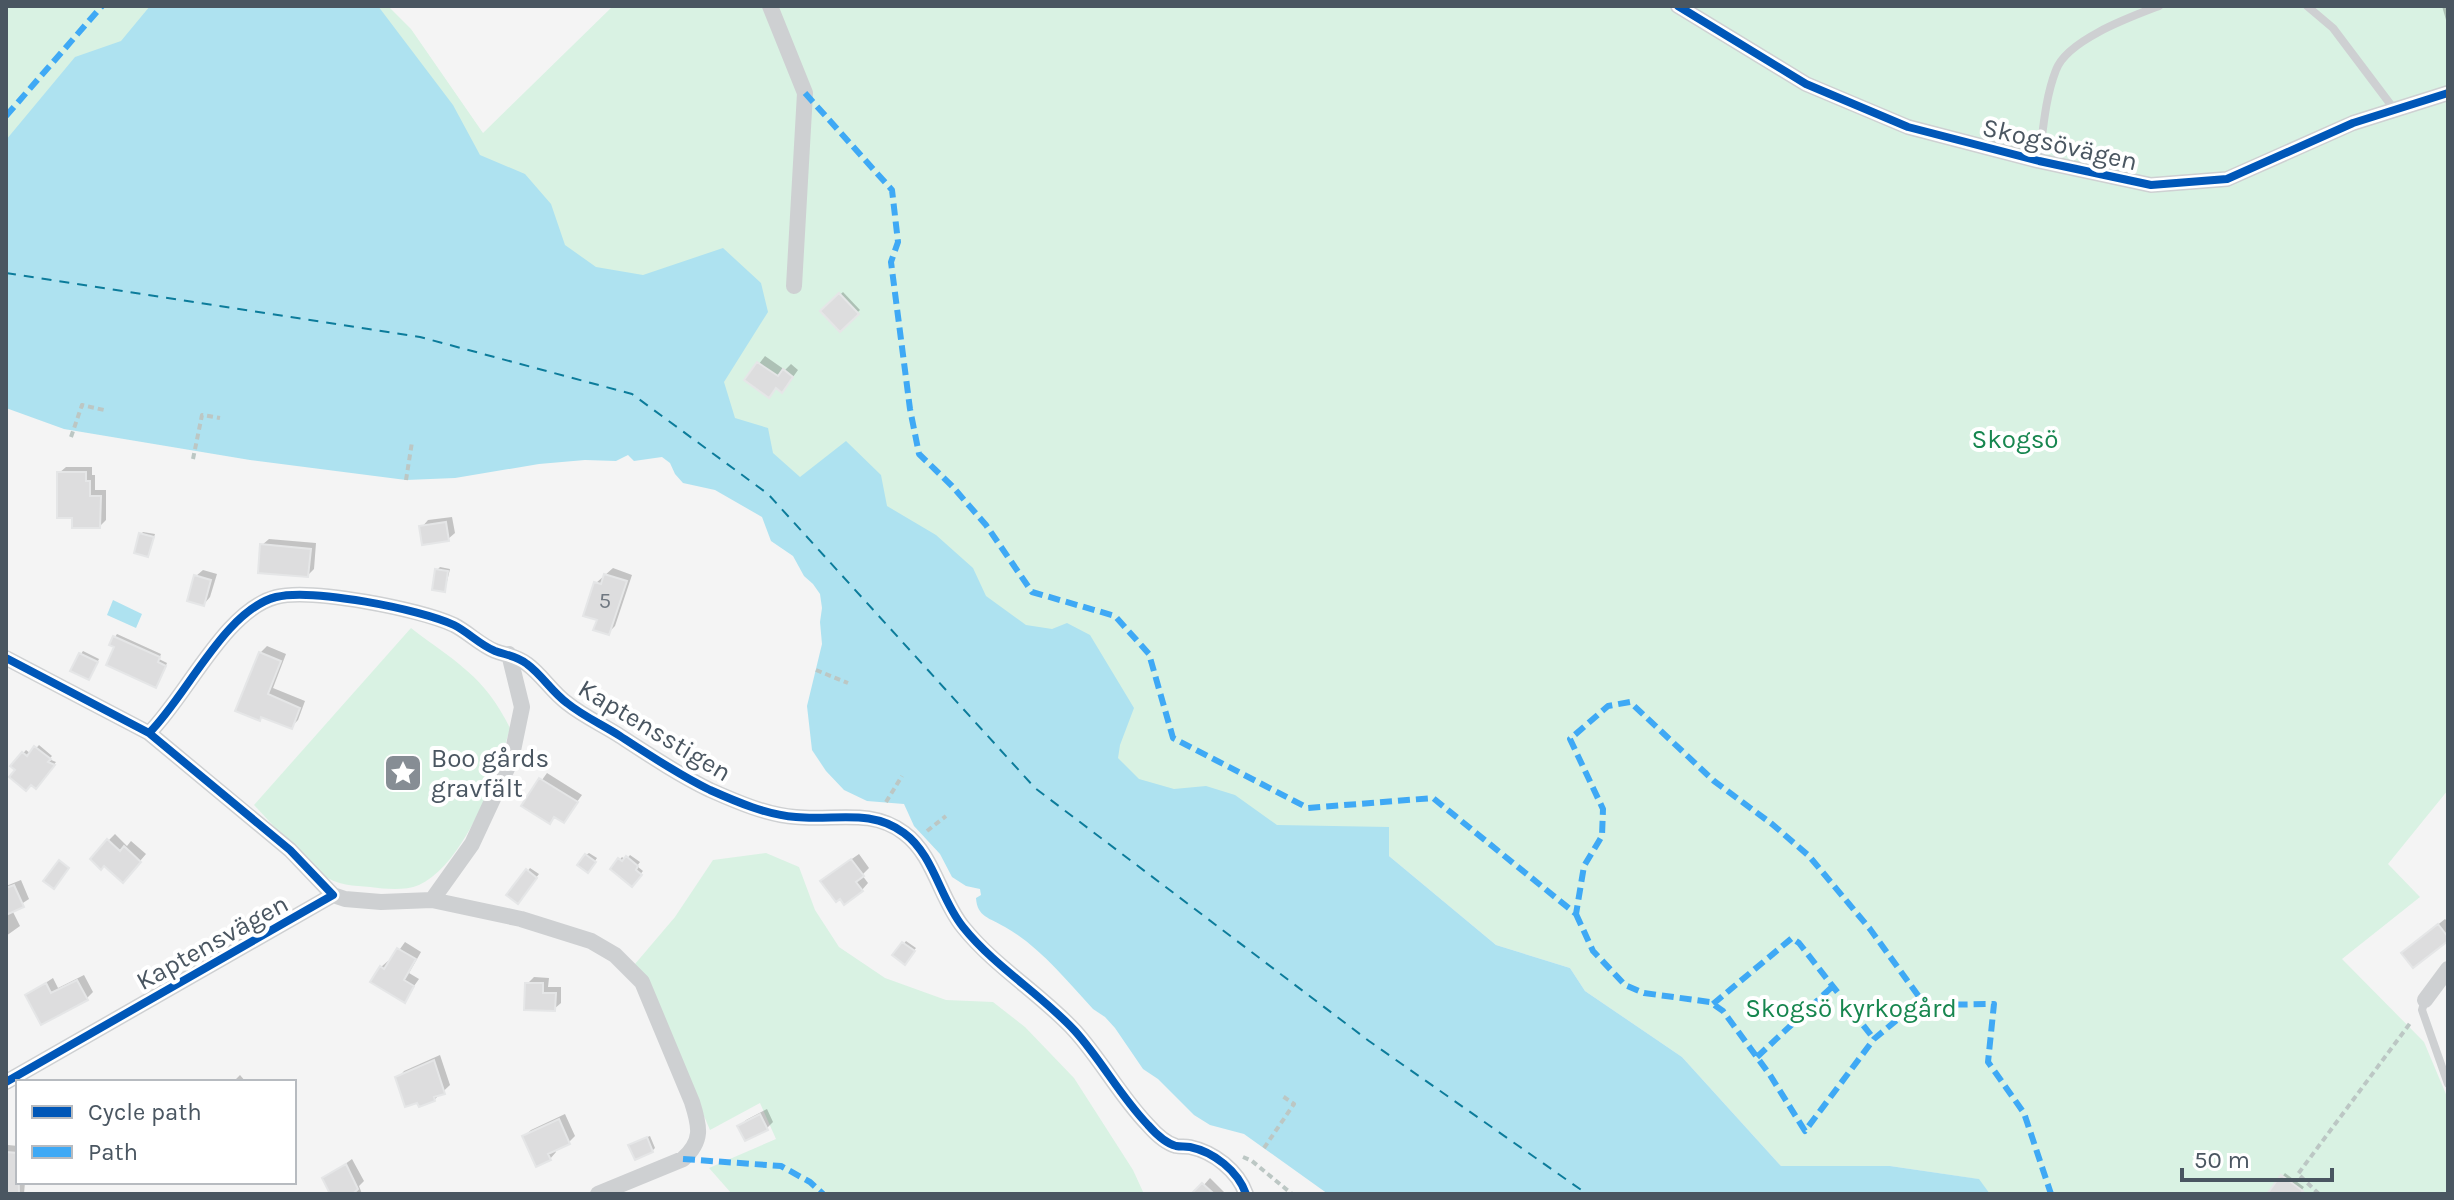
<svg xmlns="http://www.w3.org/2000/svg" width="2454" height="1200" viewBox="0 0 2454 1200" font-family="Karla,sans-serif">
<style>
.green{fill:#d9f2e3}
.water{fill:#aee2f0}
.shadow{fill:#0003}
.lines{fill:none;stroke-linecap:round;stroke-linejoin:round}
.ferry{stroke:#0c7c9b;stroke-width:2;stroke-dasharray:10 8;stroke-linecap:butt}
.building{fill:#ddddde;stroke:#e5e6e7;stroke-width:2}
.path{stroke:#bcc7c4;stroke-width:4;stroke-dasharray:6 4;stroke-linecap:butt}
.lane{stroke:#ced0d2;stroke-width:8}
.street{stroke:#ced0d2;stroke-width:16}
.quiet{stroke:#3fa9f5;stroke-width:6;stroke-dasharray:12 6;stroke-linecap:butt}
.cycleway-casing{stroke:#fff;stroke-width:13}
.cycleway{stroke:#0057b8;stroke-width:8}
.labels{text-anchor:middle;stroke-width:8;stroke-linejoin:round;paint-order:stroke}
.number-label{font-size:22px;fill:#707881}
.street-label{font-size:26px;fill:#4a5661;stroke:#fff}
.park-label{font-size:26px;fill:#17864f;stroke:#fff}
.poi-label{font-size:26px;fill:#4a5661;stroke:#fff;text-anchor:start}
</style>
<rect width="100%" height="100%" fill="#f4f4f4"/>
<!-- green -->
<path class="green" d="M6 6H388L411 29 483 133 613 6H2448V790L2388 864 2420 897 2342 959 2424 1042 2448 1099V1194H1990L1978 1179 1890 1166H1781L1682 1057 1585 991 1570 968 1496 945 1389 856 1388 837 1298 986 690 434 6 292Z
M411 628C455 662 484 675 510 728 498 773 464 865 419 885 404 891 386 889 370 887 355 886 336 885 323 875 298 855 276 828 254 805Z
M766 853 799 867 815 910 839 947 885 978 946 1000 993 1002 1025 1027 1074 1078 1133 1170 1144 1194H732L709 1168 776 1139 760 1103 710 1130 644 976 635 964 675 917 713 860Z"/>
<!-- water -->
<path class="water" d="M150 6H378L453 105 480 155 525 174 551 204 565 245 596 267 643 275 723 248 761 283 768 312 724 382 735 418 768 428 773 453 800 477 846 441 881 475 887 506 936 535 973 568 986 596 1026 625 1052 629 1067 623 1090 635 1134 708 1120 745 1118 758 1139 779 1174 789 1206 786 1235 795 1277 825 1389 827V856L1496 945 1570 968 1585 991 1682 1057 1781 1166H1890L1979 1179 1990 1194H1328L1244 1134 1210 1125 1194 1115 1158 1079 1143 1069 1115 1028 1105 1017 1093 1009C1066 980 1039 946 1005 927 990 918 977 917 976 898L981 895 980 889 966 886 952 877 940 854 914 826 904 804 867 801 844 790 826 771 812 750 807 706 822 644 820 622 822 608 820 594 813 584 804 576 793 556 771 541 762 517 715 490 683 483 675 474 670 463 662 457 634 461 628 455 616 461 585 460 539 464 455 478 406 480 250 460 64 429 6 408V140L75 57 121 41Z
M113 600 142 614 136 628 107 615Z"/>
<!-- shadow -->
<path class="shadow" d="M2442 6H2448V20H2446Z
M843 292 860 310 840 329 823 311Z
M765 356 785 370 791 364 798 370 788 384 747 380Z
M66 467H92V475H95V490H106V520L100 526 74 516 59 473Z
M452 517 455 533 448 539 422 527 428 520Z
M143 532 155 534 148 555 141 534Z
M269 539 316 543 314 569 308 575 262 545Z
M440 567 450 569 445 590 437 570Z
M613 568 632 575 615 626 608 633 599 619 596 583Z
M203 570 217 574 210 597 204 604 196 576Z
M117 634 161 654 159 659 167 663 158 683 117 646 115 637Z
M267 646 286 654 273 688 305 701 298 720 291 727 263 715 259 719 260 653Z
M83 651 99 659 91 675 81 654Z
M39 745 52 756 49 759 56 762 36 787 13 765 26 750 31 754Z
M547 773 582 795 563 821 555 816 549 822 524 805Z
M115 834 127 846 131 841 146 854 129 874 108 841Z
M589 853 597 858 590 868 586 855Z
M859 854 869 868 862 875 868 883 862 890 829 875Z
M630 855 640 862 637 866 643 871 632 884 612 869 622 857 626 860Z
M530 868 539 874 520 898 509 895Z
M21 880 29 899 12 910 20 926 6 936V886Z
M2445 919 2448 922V938L2410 947Z
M906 941 916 948 907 959 895 955Z
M405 942 421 952 409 973 419 979 404 1000 381 967 388 961 390 963Z
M84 975 93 992 86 999 27 995 53 978 58 988Z
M534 977 549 978 548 987H561V1003L554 1009 527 984Z
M440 1055 450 1085 434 1100 398 1078 404 1071Z
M240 1075 246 1082H233Z
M767 1109 773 1122 767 1128 739 1127 746 1120Z
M565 1114 575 1136 569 1142 555 1148 556 1152 550 1159 524 1136 531 1130Z
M650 1136 655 1148 652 1151 633 1143Z
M8 1145 18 1146V1182H25L24 1194H6Z
M352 1159 364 1181 359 1186 362 1194H332L325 1179Z
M2285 1173 2304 1187 2299 1194H2269Z
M1210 1178 1226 1194H1196Z"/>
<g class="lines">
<!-- ferry -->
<path class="ferry" d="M6 273 420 337 632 394 768 494 1035 788 1369 1041 1587 1194"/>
</g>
<!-- building -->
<path class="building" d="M839 293 859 314 840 332 820 311Z
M757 362 778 376 783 369 793 377 782 393 776 388 769 398 744 380Z
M57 472H86V481H90V496H101L100 528H72V518H57Z
M446 522 449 541 422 545 419 526Z
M139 533 154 537 148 557 134 553Z
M260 544 311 549 308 577 258 573Z
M435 569 448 571 445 592 432 590Z
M604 574 627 581 609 635 593 630 597 620 583 616 594 582 601 584Z
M194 575 211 580 204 606 187 601Z
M113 636 160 657 158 662 166 666 156 688 106 665 114 647 109 645Z
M259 652 281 661 268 694 300 708 292 729 261 717 260 721 235 711Z
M79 653 98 662 89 680 70 671Z
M34 746 51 759 48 762 55 765 36 789 31 785 26 791 9 777 15 770 10 766 22 752 27 756Z
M539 778 578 802 564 823 554 817 550 824 521 806Z
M107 839 120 851 124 846 141 862 123 883 104 866 101 870 90 859Z
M585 854 596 862 588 873 577 865Z
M626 856 638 866 636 870 642 875 632 887 610 869 618 858 622 861Z
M851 859 864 876 856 882 863 891 844 905 840 899 836 902 820 881Z
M59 860 69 868 54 889 43 881Z
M526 869 537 878 518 904 506 895Z
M14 885 24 907 6 915V888Z
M2438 924 2448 937V941L2413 968 2401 953Z
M902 942 915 951 905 965 892 955Z
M397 948 416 959 404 980 414 986 405 1003 370 982 380 966 384 969Z
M77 980 88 1000 41 1025 25 995 46 983 51 993Z
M525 983H543V993H556L555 1011 524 1010Z
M434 1060 445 1094 434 1097 435 1101 419 1107 417 1103 405 1107 395 1077Z
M760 1114 768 1130 745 1141 737 1126Z
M559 1119 570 1144 548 1154 551 1160 536 1167 522 1136Z
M647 1137 653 1152 635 1160 628 1145Z
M6 1152 18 1153 19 1194H6Z
M346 1164 358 1189 353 1194H330L322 1178Z
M2281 1175 2303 1191 2300 1194H2267Z
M1202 1183 1214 1194 1192 1193Z"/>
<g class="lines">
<!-- path -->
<path class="path" d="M71 437 82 405 104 410
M193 459 202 415 220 418
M406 480 412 442
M816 670 848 683
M886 802 902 776
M927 831 946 816
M1264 1148 1294 1104 1281 1095
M1243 1157 1252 1161 1292 1194
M2319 1194 2298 1174 2411 1022"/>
<!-- lane -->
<path class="lane" d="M2307 6 2333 28 2394 109
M2039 161C2043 131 2045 98 2056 70 2067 40 2130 17 2159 6
M2425 1000 2422 1010 2448 1084"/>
<!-- street -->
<path class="street" d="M770 6 805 93 794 286
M1678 6 1806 84 1908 127 2039 161 2151 185 2227 179 2353 123 2448 93
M6 658 149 733 290 850 333 895 6 1082
M149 733C186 697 225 610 276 597 311 588 420 609 454 625 468 632 480 645 495 651 506 655 517 656 527 664 542 675 552 692 567 703 583 716 603 725 620 736 649 755 679 775 710 790 737 802 767 815 796 817 834 821 871 808 904 833 934 855 940 899 963 927 995 967 1041 994 1075 1031 1102 1061 1120 1096 1148 1125 1155 1133 1165 1143 1176 1146 1181 1147 1185 1146 1190 1147 1214 1152 1238 1171 1246 1194
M333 895 345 899 381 902 432 900 521 919 591 941 615 955 642 982 692 1102C700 1127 703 1141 683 1159L598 1194
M432 900 472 844 511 760 522 707 509 654
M2425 1000 2448 969"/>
<!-- quiet -->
<path class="quiet" d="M805 93 892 190 898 242 891 262 910 409 919 454 952 486 986 525 1032 592 1115 616 1149 654 1173 738 1308 808 1433 798 1576 914 1584 866 1602 836 1603 809 1570 739 1608 706 1630 702 1714 781 1772 824 1809 856 1870 929 1925 1005 1994 1004 1988 1062 2024 1113 2051 1194
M6 116 102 6
M1576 914 1593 951 1625 985 1644 993 1710 1002 1723 1011 1770 1075 1805 1131 1874 1039 1898 1019 1925 1005
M1713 1004 1792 938 1799 943 1874 1039
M1757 1057 1834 985
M683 1159 781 1166 810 1182 823 1194"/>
<!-- cycleway casing -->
<g class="cycleway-casing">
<path id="cycleway" d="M1678 6 1806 84 1908 127 2039 161 2151 185 2227 179 2353 123 2448 93
M6 658 149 733 290 850 333 895 6 1082
M149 733C186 697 225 610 276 597 311 588 420 609 454 625 468 632 480 645 495 651 506 655 517 656 527 664 542 675 552 692 567 703 583 716 603 725 620 736 649 755 679 775 710 790 737 802 767 815 796 817 834 821 871 808 904 833 934 855 940 899 963 927 995 967 1041 994 1075 1031 1102 1061 1120 1096 1148 1125 1155 1133 1165 1143 1176 1146 1181 1147 1185 1146 1190 1147 1214 1152 1238 1171 1246 1194"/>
</g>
<!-- cycleway -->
<use href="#cycleway" class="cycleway"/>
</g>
<!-- icons -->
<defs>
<g id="sight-square" transform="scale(2)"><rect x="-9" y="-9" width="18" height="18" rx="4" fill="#868d94" stroke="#fff"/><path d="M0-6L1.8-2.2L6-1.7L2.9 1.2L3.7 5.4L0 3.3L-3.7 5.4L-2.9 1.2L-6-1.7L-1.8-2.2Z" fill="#fff"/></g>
</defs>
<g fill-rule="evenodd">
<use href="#sight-square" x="403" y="773"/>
</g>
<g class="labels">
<!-- number labels -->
<g class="number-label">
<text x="605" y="608">5</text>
</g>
<!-- street labels -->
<g class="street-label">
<text transform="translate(2060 144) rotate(13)" y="9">Skogsövägen</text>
<text transform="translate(655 730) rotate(31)" y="9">Kaptensstigen</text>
<text transform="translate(212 942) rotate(-29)" y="9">Kaptensvägen</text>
</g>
<!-- park labels -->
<g class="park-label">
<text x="2015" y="448">Skogsö</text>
<text x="1851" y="1017">Skogsö kyrkogård</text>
</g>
<!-- poi labels -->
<g class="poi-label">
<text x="431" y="767">Boo gårds<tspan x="431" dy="30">gravfält</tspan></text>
</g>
</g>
<!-- border -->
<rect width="2454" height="1200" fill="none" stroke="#4a5661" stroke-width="16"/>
<!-- legend -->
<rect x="16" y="1080" width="280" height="104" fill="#ffffff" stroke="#b7bbc0" stroke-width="2"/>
<rect x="32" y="1106" width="40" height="12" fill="#0057b8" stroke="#b7bbc0" stroke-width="2"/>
<text x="88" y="1120" font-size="24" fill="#4a5661">Cycle path</text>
<rect x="32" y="1146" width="40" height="12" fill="#3fa9f5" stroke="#b7bbc0" stroke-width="2"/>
<text x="88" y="1160" font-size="24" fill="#4a5661">Path</text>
<!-- scale -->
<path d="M2182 1168v12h150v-12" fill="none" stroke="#4a5661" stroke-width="4"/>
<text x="2194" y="1168" font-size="24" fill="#4a5661" stroke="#ffffff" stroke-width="6" paint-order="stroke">50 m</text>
</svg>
